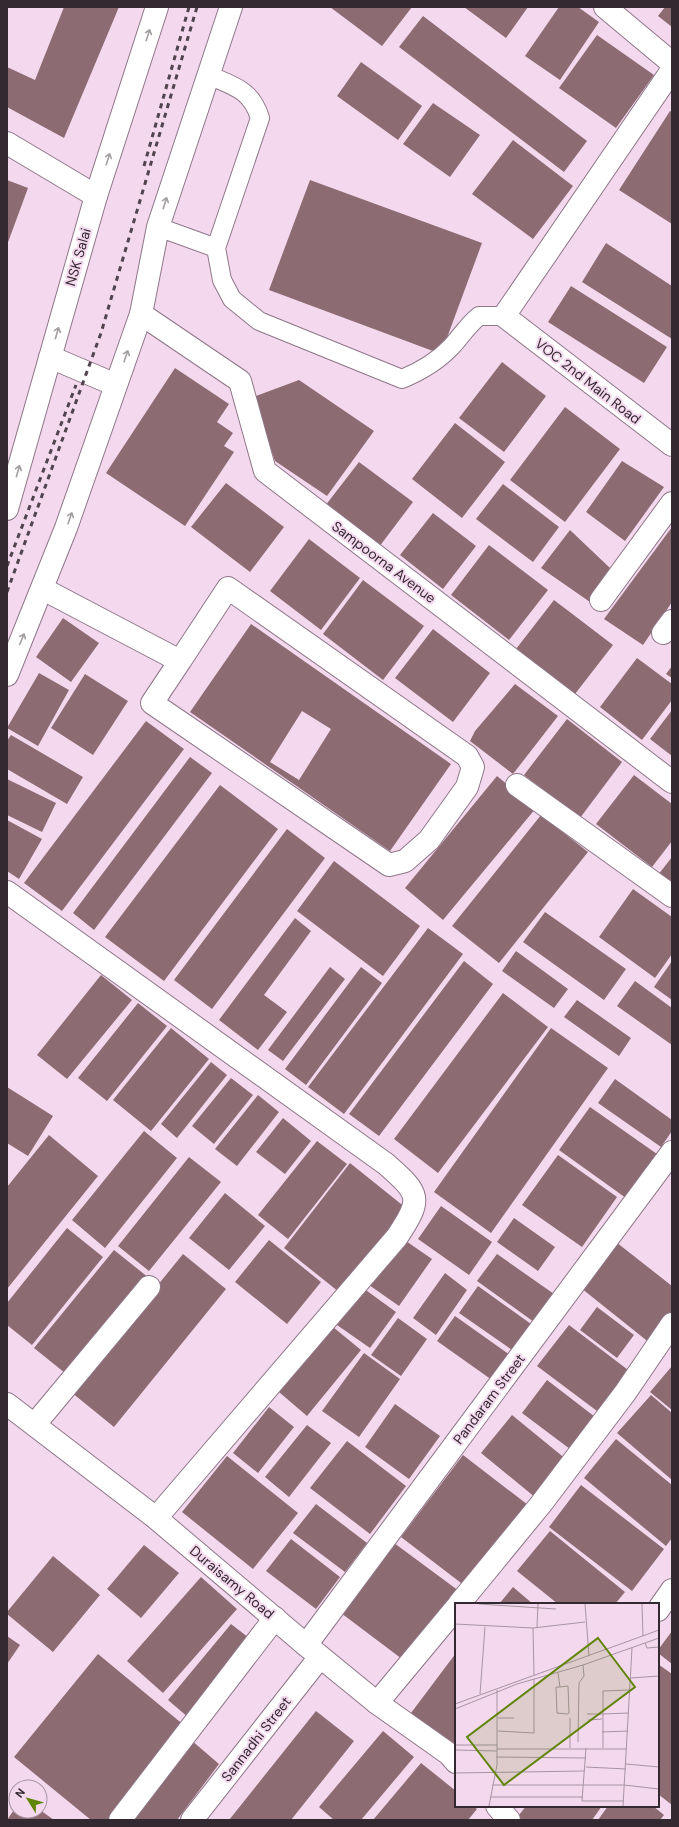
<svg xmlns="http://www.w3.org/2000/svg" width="679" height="1827" viewBox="0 0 679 1827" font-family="'DM Sans',sans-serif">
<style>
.building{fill:#8d6b72;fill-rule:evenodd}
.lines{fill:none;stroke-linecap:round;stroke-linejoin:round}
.lane-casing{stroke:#8e7688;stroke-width:20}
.street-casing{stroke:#8e7688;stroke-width:24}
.secondary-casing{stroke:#8e7688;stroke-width:24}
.primary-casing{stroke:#8e7688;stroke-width:24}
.lane{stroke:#fff;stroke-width:18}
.street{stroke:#fff;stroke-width:22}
.secondary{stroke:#fff;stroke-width:22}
.primary{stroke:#fff;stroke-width:22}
.rail{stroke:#51444e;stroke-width:3;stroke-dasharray:5 5;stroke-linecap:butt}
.oneway{stroke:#a39fa2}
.labels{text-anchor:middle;stroke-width:4;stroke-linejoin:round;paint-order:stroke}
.street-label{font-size:14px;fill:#332931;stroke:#f4d9ee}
.inset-road{fill:none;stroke:#a793a2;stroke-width:1}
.view{fill:#608507;fill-opacity:0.15;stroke:#608507;stroke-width:2}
.inset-edge{fill:none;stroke:#332931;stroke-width:2}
</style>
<rect width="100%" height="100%" fill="#f4d9ee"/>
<!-- building -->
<path class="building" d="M64 7H119L64 138 7 107V67L35 80Z
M330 7H412L382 46Z
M464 7H528L506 38Z
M559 7H578L599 22 560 80 525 56Z
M665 7H672V27L658 16Z
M423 16 587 141 564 172 399 47Z
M597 35 654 75 616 128 559 88Z
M361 62 422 106 398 140 337 96Z
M433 103 480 135 450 177 403 144Z
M670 111 672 112V224L619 190Z
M513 140 573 186 533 239 472 194Z
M7 180 28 188 7 245Z
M310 180 482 243 441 354 269 290Z
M606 243 672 286V339L582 282Z
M571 286 667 347 644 383 548 322Z
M502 362 546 396 504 452 459 418Z
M175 368 229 404 217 422 233 433 224 446 234 452 185 526 106 473Z
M299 380 374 431 327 496 275 461 253 397Z
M565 407 620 449 565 522 510 480Z
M455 423 505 462 462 518 412 479Z
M622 461 664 487 625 541 586 512Z
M359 462 413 502 379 547 325 506Z
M226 483 284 527 250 572 191 527Z
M503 484 559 527 533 562 476 519Z
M433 513 476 546 443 589 400 555Z
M672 527V602L643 645 604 619Z
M570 530 610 568 590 602 541 568Z
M309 539 360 578 321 630 270 591Z
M489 545 548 590 509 640 451 595Z
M363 580 424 626 383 680 323 634Z
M554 600 613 645 575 694 516 649Z
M63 618 99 643 71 682 36 657Z
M251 624 451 764 390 851 190 712ZM302 711 331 729 299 780 270 762Z
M433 629 490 673 453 722 395 678Z
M637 658 672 684V700L642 740 600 707Z
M672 666V678L666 674Z
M39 673 69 690 38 746 7 728Z
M85 674 128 701 93 755 51 728Z
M515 684 558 716 513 774 470 741 475 731Z
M672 710V756L650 739Z
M567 719 622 762 580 818 524 775Z
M146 721 184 749 62 911 24 883Z
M11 735 83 777 67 804 7 769V741Z
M190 757 212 773 94 930 73 913Z
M634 775 672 804V841L652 867 596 824Z
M497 776 536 808 443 920 405 888Z
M7 779 56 803 42 832 7 815Z
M220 785 278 829 164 981 105 937Z
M541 815 588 852 499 963 452 926Z
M7 820 42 839 19 879 7 871Z
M287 829 325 858 212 1009 174 980Z
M672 857V885L658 875Z
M334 861 420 926 383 976 297 911Z
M633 889 672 917V954L655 978 599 937Z
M545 912 626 969 604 1000 523 942Z
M295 918 311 931 264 995 287 1012 258 1050 219 1020Z
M428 928 463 954 344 1114 308 1087Z
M516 951 568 989 554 1008 502 971Z
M464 961 493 984 379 1136 349 1114Z
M672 961V1000L654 987Z
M330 967 345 979 283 1061 268 1050Z
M361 967 382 983 306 1085 285 1069Z
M101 975 132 1000 67 1079 37 1055Z
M635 981 672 1008V1045L617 1006Z
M503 993 548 1027 438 1173 394 1139Z
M577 1000 631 1038 619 1056 564 1017Z
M138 1003 167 1026 107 1101 78 1078Z
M171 1028 209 1059 151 1131 113 1100Z
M551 1028 608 1068 491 1233 434 1192Z
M211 1062 227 1075 177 1138 161 1124Z
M231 1078 253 1095 214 1144 192 1126Z
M615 1079 672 1120V1131L661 1147 598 1103Z
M7 1087 53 1116 28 1156 7 1143Z
M258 1095 279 1112 237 1166 215 1149Z
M590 1107 657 1154 626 1198 559 1150Z
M283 1118 311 1141 285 1174 256 1152Z
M144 1131 177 1158 105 1248 72 1220Z
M49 1135 98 1176 7 1289V1187Z
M317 1141 347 1164 288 1239 258 1215Z
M558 1155 617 1197 582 1247 522 1205Z
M189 1157 221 1182 149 1271 118 1246Z
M350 1163 406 1208 339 1292 284 1248Z
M225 1193 265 1226 229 1270 189 1238Z
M441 1206 492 1242 469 1275 418 1239Z
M514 1218 555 1247 538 1271 497 1242Z
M67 1228 103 1257 32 1345 7 1325V1303Z
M403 1239 432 1259 399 1306 369 1285Z
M269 1240 321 1282 287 1324 235 1282Z
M616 1242 672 1286V1313L651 1344 581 1288Z
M114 1250 149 1278 70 1377 34 1348Z
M183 1254 226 1289 114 1427 71 1392Z
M497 1254 554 1294 534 1322 477 1281Z
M445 1273 467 1290 436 1335 413 1318Z
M478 1286 531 1324 512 1350 459 1313Z
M363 1288 396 1312 370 1348 337 1325Z
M597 1307 634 1335 617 1358 580 1330Z
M455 1316 510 1355 492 1380 437 1341Z
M398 1318 427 1339 401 1376 371 1355Z
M569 1325 632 1373 601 1414 537 1366Z
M333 1327 361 1350 307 1416 279 1392Z
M364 1353 400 1379 359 1437 322 1411Z
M672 1366V1410L650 1392Z
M547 1380 599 1420 574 1452 522 1413Z
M651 1395 672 1413V1480L617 1433Z
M395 1404 440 1436 409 1479 365 1447Z
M269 1407 294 1427 258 1473 233 1453Z
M512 1415 567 1460 536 1498 481 1453Z
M307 1425 331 1443 289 1497 265 1477Z
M616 1439 672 1485V1538L666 1546 584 1478Z
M347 1441 406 1486 370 1534 310 1488Z
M463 1455 528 1505 465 1586 401 1537Z
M227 1456 298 1513 253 1569 182 1512Z
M581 1485 664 1549 632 1591 549 1527Z
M316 1504 367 1543 345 1572 293 1533Z
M550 1531 625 1592 615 1604H558L517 1571Z
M291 1539 340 1577 316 1609 266 1571Z
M390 1540 459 1591 406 1662 337 1610Z
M144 1545 179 1573 141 1618 107 1589Z
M53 1556 100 1595 53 1652 7 1614V1612Z
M201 1577 237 1609 163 1693 127 1661Z
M513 1587 533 1604H499Z
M231 1624 253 1641 189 1718 168 1700Z
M672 1631V1664L658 1653V1650Z
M7 1636 20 1645 7 1664Z
M456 1653V1739L453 1744 411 1713Z
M98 1654 185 1726 108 1820H91L14 1757Z
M658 1664 672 1674V1805L658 1794Z
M316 1711 354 1741 291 1820H229Z
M383 1731 414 1757 361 1820H334L319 1807Z
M191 1740 219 1764 177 1820H129Z
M421 1763 456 1791V1806H473L477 1809 468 1820H373Z
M526 1806H602L592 1820H517L516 1819Z
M608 1806H653L664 1815 660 1820H598Z
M16 1807V1811H40V1810L54 1820H7Z"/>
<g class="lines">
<!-- lane casing -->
<g class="lane-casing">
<path id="lane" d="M208 75C233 86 251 89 260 118L216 248 222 280 232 299 259 321 402 379C419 372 439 360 452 346 461 336 468 325 479 316H504
M158 227 216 248"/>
</g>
<!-- street casing -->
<g class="street-casing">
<path id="street" d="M605 7 672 63
M672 70 504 316 672 445
M141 314 240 381 265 471 672 782
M43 589 180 661 152 703 389 865 405 861 429 840 467 787 473 767 467 756 228 588 180 661
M601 600 672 503
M663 633 672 621
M517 785 672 896
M7 892 386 1164C420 1194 423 1198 397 1237L156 1518
M35 1424 149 1287
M459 1604 541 1504 625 1393 672 1324
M658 1610 672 1590
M306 1645 672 1152
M377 1703 456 1608
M120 1820 275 1618
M192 1820 320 1657"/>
</g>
<!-- secondary casing -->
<g class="secondary-casing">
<path id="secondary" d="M7 143 96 196
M7 1404 156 1518 306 1645 377 1703 449 1754 456 1762
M497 1806 509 1820"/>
</g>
<!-- primary casing -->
<g class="primary-casing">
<path id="primary" d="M50 357 116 385
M7 509 96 196 157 7
M7 675 66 528 141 314 158 227 231 7"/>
</g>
<!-- lane -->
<use href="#lane" class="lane"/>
<!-- street -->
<use href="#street" class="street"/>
<!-- secondary -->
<use href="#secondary" class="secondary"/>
<!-- primary -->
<use href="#primary" class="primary"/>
<!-- rail -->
<path class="rail" d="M144 166 189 7
M7 566 76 385
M7 592 101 333 197 7"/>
</g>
<!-- one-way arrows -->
<defs><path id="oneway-shaft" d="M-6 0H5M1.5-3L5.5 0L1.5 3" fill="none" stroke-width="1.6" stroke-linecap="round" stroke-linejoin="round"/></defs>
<g class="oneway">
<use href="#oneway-shaft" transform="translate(148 35) rotate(-72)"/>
<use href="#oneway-shaft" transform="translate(108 159) rotate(-72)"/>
<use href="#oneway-shaft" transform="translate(165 203) rotate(-72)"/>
<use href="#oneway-shaft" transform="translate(57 333) rotate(-74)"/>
<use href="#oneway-shaft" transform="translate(126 356) rotate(-71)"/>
<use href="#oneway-shaft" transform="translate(18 471) rotate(-74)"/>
<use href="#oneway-shaft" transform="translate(70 518) rotate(-71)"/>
<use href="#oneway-shaft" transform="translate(22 639) rotate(-67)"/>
</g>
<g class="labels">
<!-- street labels -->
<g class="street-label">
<text transform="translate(78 257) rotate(-74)" y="5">NSK Salai</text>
<text transform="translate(588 381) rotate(38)" y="5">VOC 2nd Main Road</text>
<text transform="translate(384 562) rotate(37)" y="5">Sampoorna Avenue</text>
<text transform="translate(489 1399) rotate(-53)" y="5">Pandaram Street</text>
<text transform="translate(232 1582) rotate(40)" y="5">Duraisamy Road</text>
<text transform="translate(256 1739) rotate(-52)" y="5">Sannadhi Street</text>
</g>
</g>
<!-- overview -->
<g transform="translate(455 1603)">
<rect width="204" height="204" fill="#f4d9ee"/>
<path class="inset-road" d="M24 1 101 6M130 1 134 53M187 1 188 33M0 21 78 25 130 19M82 24 83 1M78 25 79 72M190 40 192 45 204 44M103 70 105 84H101L102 110 112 111 114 110 113 83 105 84M175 75 204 73M25 91 30 24M0 101 204 27M0 106 62 81 128 62 204 35M132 111H147M147 111 174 110M43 115H59M115 115V145M133 117 147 116M43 128 79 130V76M147 129 173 128M123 139 124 80 129 73 128 62M0 142H42M131 145 127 198H168M148 145V88L175 87M42 146H172M0 147 42 148M41 154 131 155M171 161 204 164M131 164 171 166M0 170 129 168M37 182H169L204 186M35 194H128M34 203 42 162V87M168 203 177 45"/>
<path class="view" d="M143 35 180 84 49 182 12 134Z"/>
<rect width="204" height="204" class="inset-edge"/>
</g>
<!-- border -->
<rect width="679" height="1827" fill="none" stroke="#332931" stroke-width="16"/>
<!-- north arrow -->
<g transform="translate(28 1799) rotate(307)"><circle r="19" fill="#f4d9ee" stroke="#a793a2"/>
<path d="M0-3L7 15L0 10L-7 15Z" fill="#608507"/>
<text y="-6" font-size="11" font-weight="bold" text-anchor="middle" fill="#332931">N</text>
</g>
</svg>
